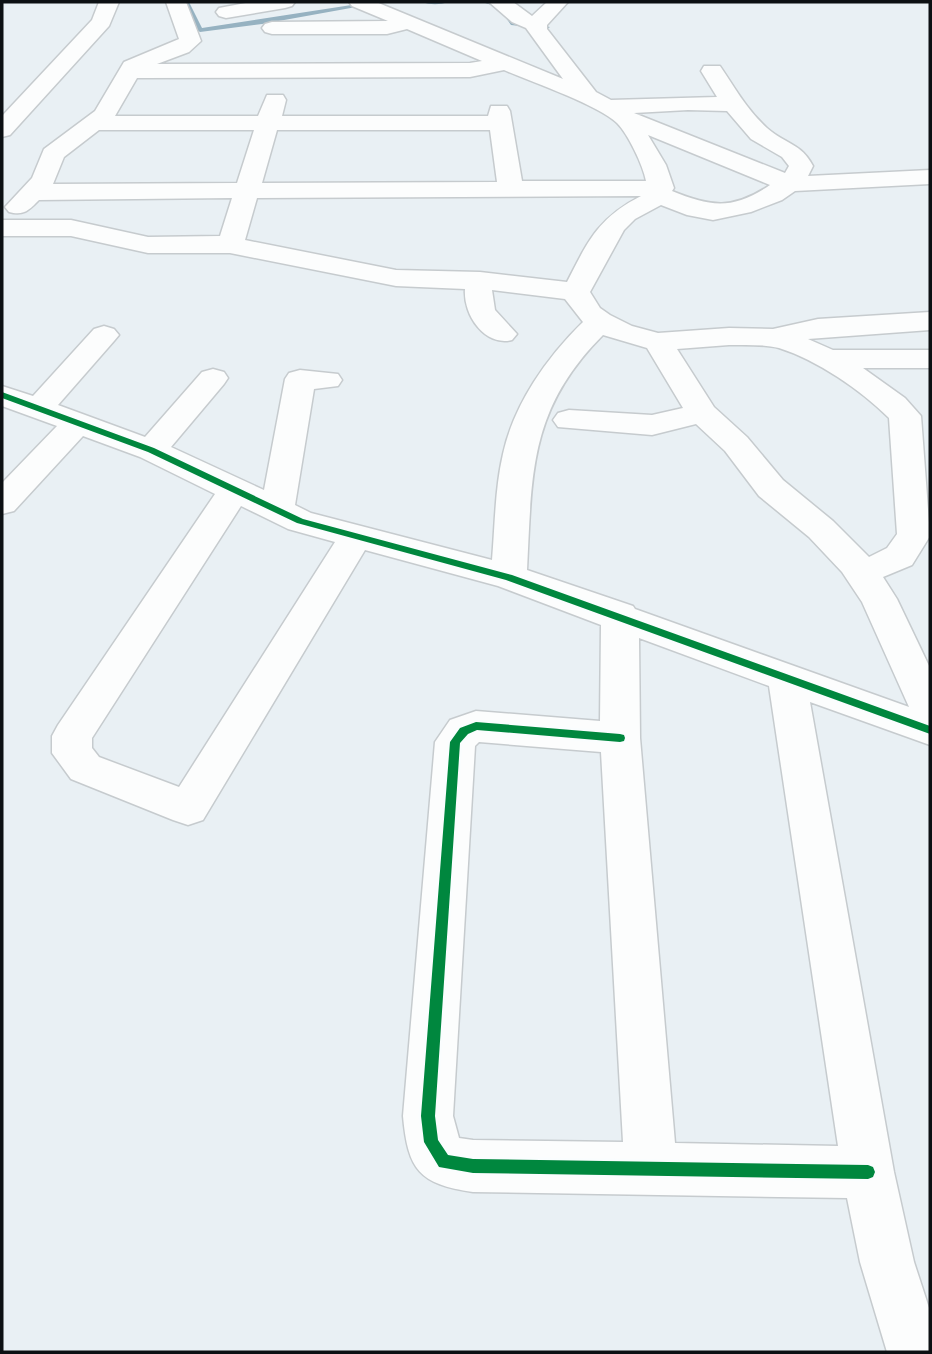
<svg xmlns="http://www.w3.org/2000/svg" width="932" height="1354" viewBox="0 0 932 1354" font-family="'Asap Condensed',sans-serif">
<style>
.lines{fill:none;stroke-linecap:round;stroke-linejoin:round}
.stream{fill:#96b2c1;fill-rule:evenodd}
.minor-casing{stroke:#c6cbce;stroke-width:3}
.minor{fill:#fcfdfd;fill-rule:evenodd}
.cycleway-casing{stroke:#fafdfe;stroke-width:5}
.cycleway{fill:#00873e;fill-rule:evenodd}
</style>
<rect width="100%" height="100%" fill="#e9f0f4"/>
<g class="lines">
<!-- stream -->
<path class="stream" d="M183 2H189L202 28 371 2H384L262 24 200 32 197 30Z
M423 2H447C442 5 428 5 423 2Z
M482 2 502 5 515 22 550 27 547 29 511 25 498 7Z"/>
<!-- minor casing -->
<g class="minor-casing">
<path id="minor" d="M99 2H119L109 26 10 135 2 137V116L92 20Z
M166 2H186L201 41 189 52 157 64 470 63 482 61 407 29 387 34H272L265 32 262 28 265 24 272 22 388 21 352 6 349 2H376L563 79 526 28 512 22 489 2H513L532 16 547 2H568L547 25V29L596 92 611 100 717 97 701 71 704 66H720C735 88 747 110 767 128 785 144 801 143 813 166L808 176 930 170V184L795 191 782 200 751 212 713 220 687 215 661 205 635 219 624 230 590 292 600 308 610 315 632 326 658 333 729 328 773 329 818 319 930 312V330L808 339 833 350H930V368H863L905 398 921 416 930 536 912 565 883 577 897 599 930 668V745L810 702 894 1172 914 1262 930 1311V1352H887L860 1262 847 1198 473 1192C419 1184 408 1170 403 1116L435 742 450 720 476 711 600 721 601 625 498 586 365 550 203 820 188 825 173 820 71 779 52 753V736L58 725 215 494 140 457 83 436 14 511 2 514V483L57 426 2 406V386L33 396 94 329 104 326 114 329 119 335 114 341 58 405 145 437 202 372 213 369 224 372 228 378 224 384 171 447 264 490 285 379 289 373 300 370 338 374 342 380 338 386 314 389 295 505 311 513 492 560C495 525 495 488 503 454 514 404 547 357 583 322L565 299 492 290 495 310 517 334 512 340C485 347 463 315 465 289L396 286 230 253H148L71 236H2V220H71L148 237 220 236 232 198 39 200C29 210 24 216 9 212L5 207 32 178 44 149 95 111 124 62 179 39ZM504 70C529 81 599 105 617 123 628 134 643 165 646 181H522L510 111 507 106H491L488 116H282L286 100 283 95H267L258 116H115L137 78 470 77ZM688 110 727 111 751 139 782 157 789 166 785 173 634 113ZM99 130H254L237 183 53 184 64 157ZM277 130H490L497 182 262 183ZM648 135 770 185C733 210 711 207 672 191L674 188 666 165ZM641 196C598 218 588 241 567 282L480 272 396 270 245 240 257 198ZM603 335 647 348 683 408 652 415 569 410 558 413 553 420 558 427 652 435 696 424 725 451 759 496 809 537 842 572 862 602 909 707 635 609 633 606 527 570C532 473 529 409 603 335ZM729 345C745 345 763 344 779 348 817 360 861 390 889 418L897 534 887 548 869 557 833 521 783 480 747 437 714 407 677 349ZM241 506 288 529 335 542 179 787 99 757 92 748V738ZM639 638 769 686 838 1146 675 1143 640 738ZM479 742 601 752 623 1142 473 1140 459 1138 453 1116 475 746Z
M251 2H295L292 6 285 8 226 18 219 16 216 12 219 8Z"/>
</g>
<!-- minor -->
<use href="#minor" class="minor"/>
<!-- cycleway casing -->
<g class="cycleway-casing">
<path id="cycleway" d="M2 392 154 448 303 519 512 575 930 726V734L506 580 297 523 148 452 2 398Z
M476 722 620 734 624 735 625 738 624 741 620 742 477 730 468 734 460 743 435 1116 438 1140 448 1155 473 1159 868 1165 873 1167 875 1172 873 1177 868 1179 473 1173 439 1167 424 1142 421 1116 450 742 460 728Z"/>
</g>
<!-- cycleway -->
<use href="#cycleway" class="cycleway"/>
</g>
<!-- border -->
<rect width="932" height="1354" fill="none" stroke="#0c1013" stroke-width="7"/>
</svg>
